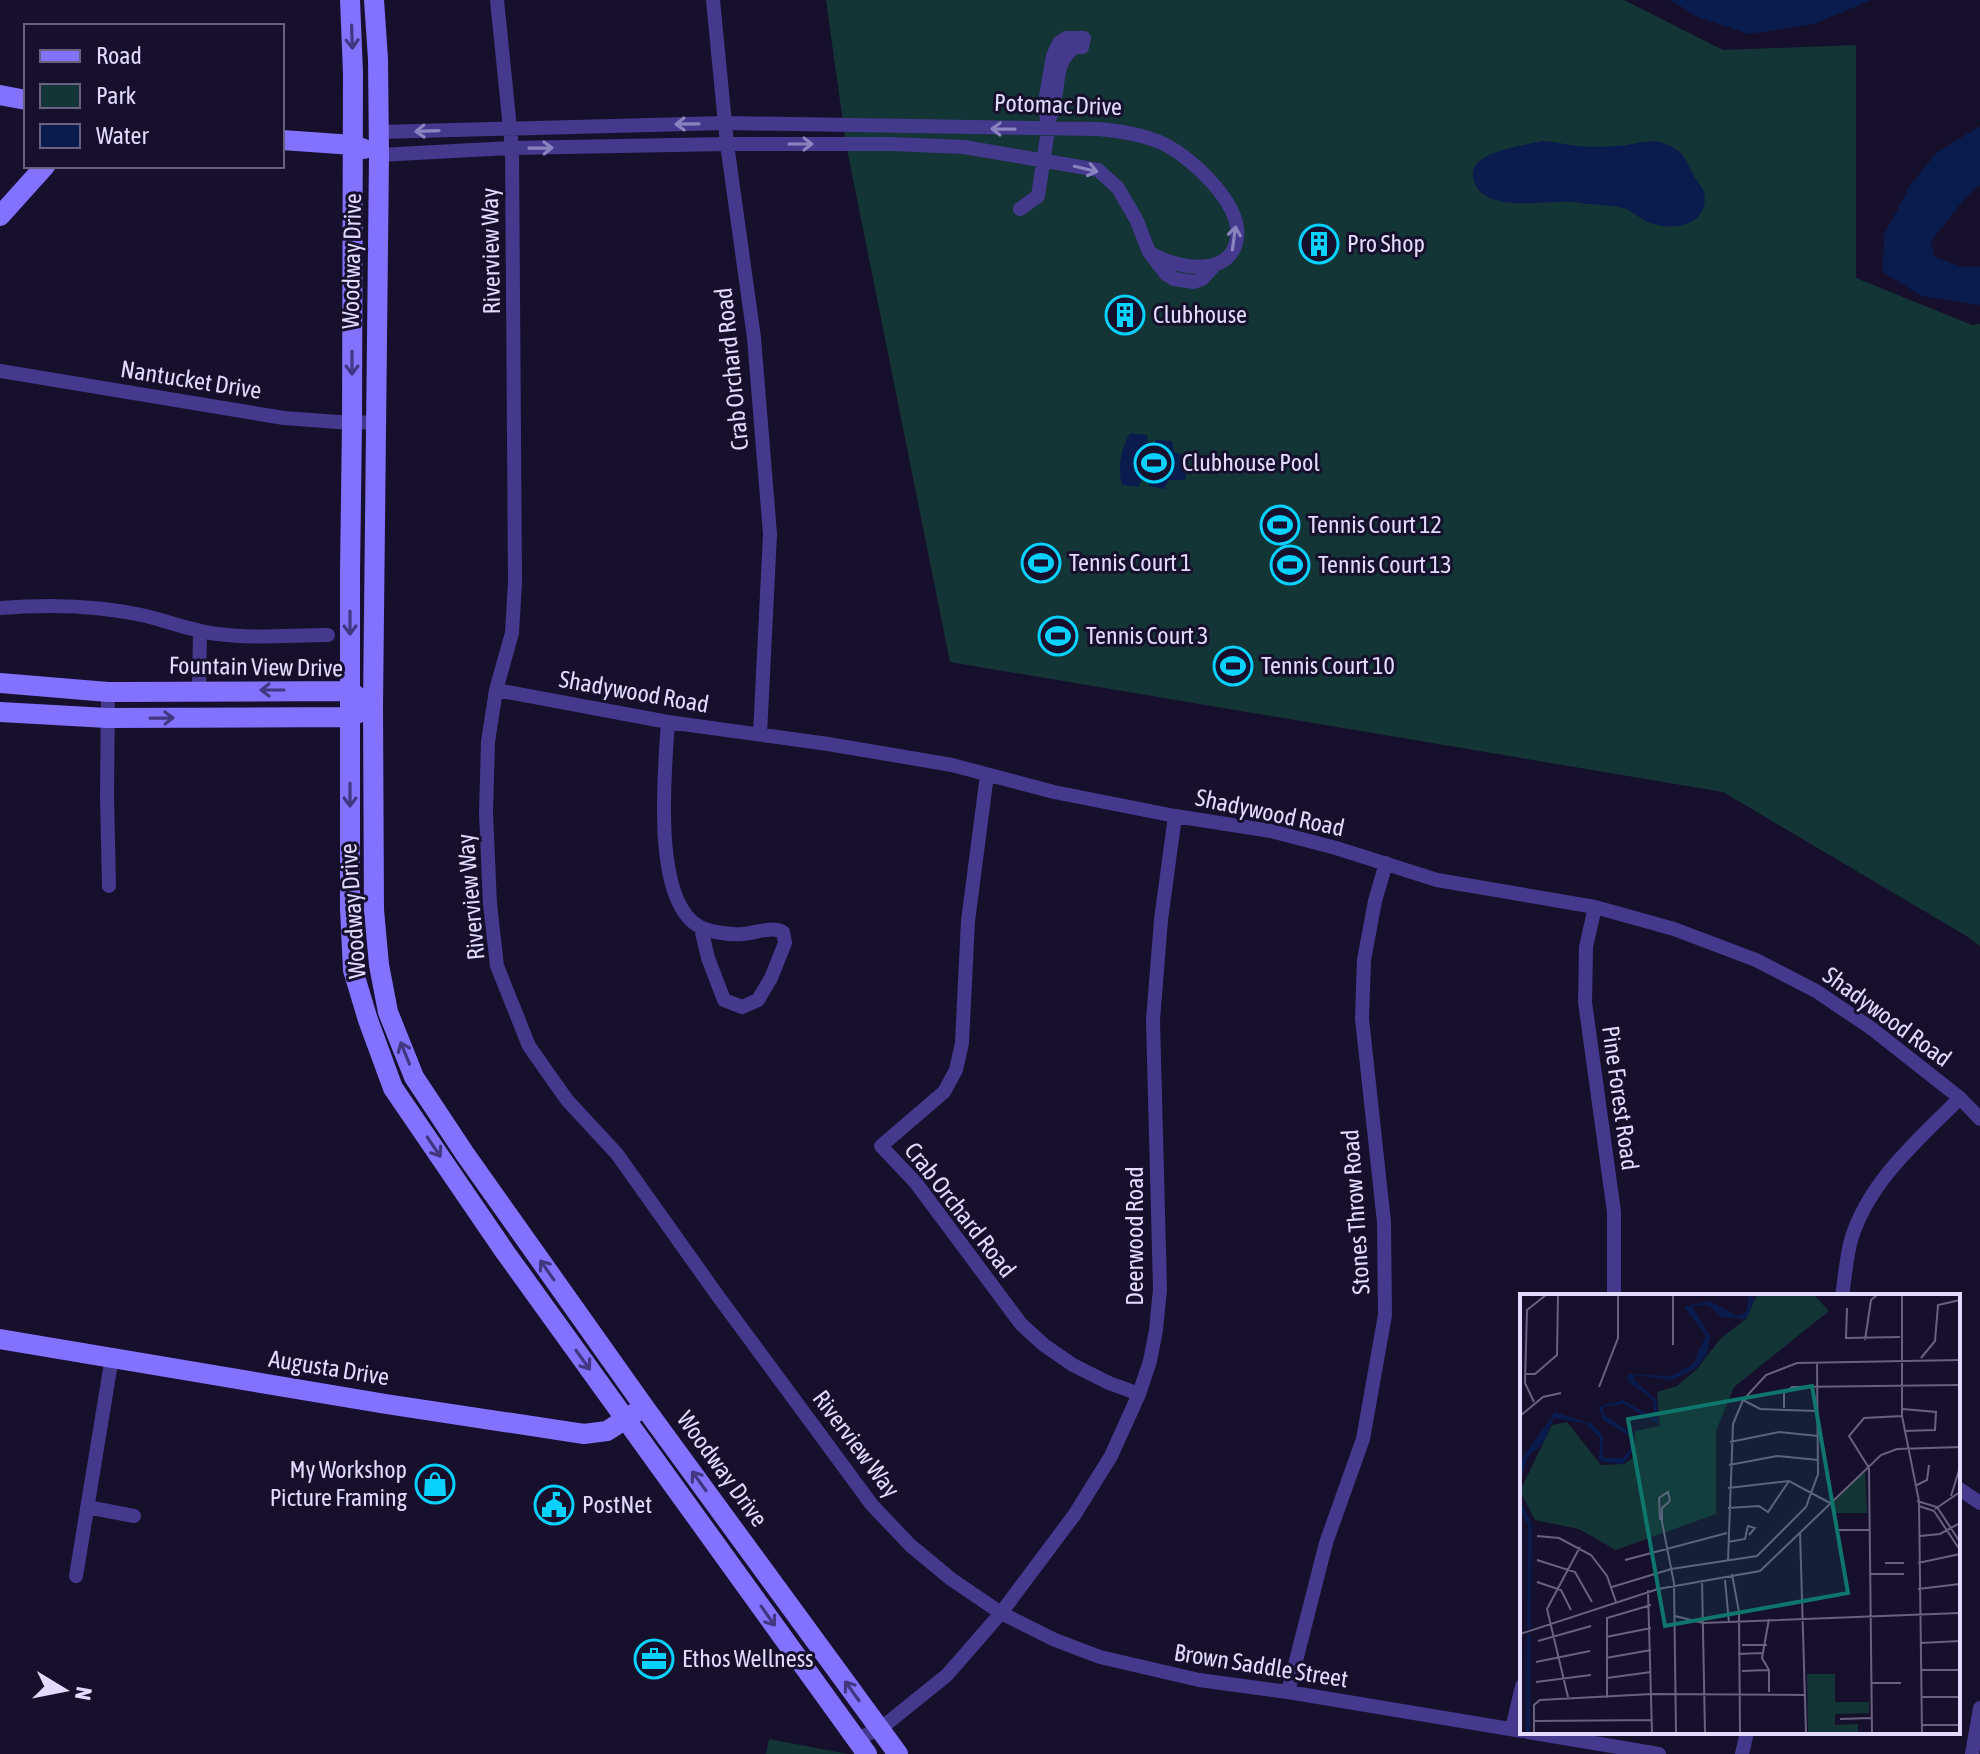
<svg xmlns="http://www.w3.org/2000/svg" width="1980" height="1754" viewBox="0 0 1980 1754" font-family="'Asap Condensed',sans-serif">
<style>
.green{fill:#133536}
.water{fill:#091c4d}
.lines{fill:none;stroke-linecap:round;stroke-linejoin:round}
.street{stroke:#44398d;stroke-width:14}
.secondary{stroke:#8272ff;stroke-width:20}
.oneway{stroke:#423780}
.oneway2{stroke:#8b82c0}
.labels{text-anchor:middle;stroke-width:6;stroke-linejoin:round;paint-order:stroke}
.street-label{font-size:24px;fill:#e2dbff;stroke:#17102c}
.poi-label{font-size:24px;fill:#e2dbff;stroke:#17102c;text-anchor:start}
.inset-river{fill:none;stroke:#091c4d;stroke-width:4}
.inset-road{fill:none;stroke:#686180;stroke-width:2}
.view{fill:#0f766e;fill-opacity:0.15;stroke:#0f766e;stroke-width:4}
.inset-edge{fill:none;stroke:#e2dbff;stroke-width:4}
</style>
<rect width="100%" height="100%" fill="#17102c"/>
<!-- green -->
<path class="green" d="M826 0H1624L1723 50 1856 45V278L1972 325 1980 324V946L1968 937 1723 792 950 662 846 144Z
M769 1739 848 1754H766Z"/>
<!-- water -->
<path class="water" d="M1671 0H1871L1814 24 1749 34 1697 17Z
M1980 126V184L1964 200 1931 241 1934 257 1963 267H1980V305L1921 296 1883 272 1884 235 1909 187 1936 153Z
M1542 141C1559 142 1574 147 1591 147 1603 147 1615 146 1627 145 1640 143 1651 139 1663 143 1686 151 1685 161 1695 178 1698 183 1703 187 1704 193 1710 224 1675 231 1653 224 1643 221 1635 213 1626 209 1614 205 1602 205 1590 204 1583 204 1578 202 1572 202 1546 200 1479 215 1473 177 1469 151 1524 146 1542 141Z
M1130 433 1147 435 1149 451 1150 452 1156 440 1172 441 1174 452 1189 457 1185 480H1169L1164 489 1149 486 1147 473 1146 472 1138 487 1122 485C1117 467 1121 449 1130 433Z"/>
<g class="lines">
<!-- street -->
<path class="street" d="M497 0 512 148 515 583 512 633 496 690 488 742 486 813 490 904 497 966 529 1046 567 1100 617 1154 715 1292 872 1505 910 1545 951 1579 1001 1613 1055 1640 1100 1657 1199 1680 1288 1692 1522 1731
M713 0 727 144 754 338 770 534 760 734
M379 132 725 123 1098 129C1120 131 1143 134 1164 144 1192 158 1242 204 1237 238 1231 280 1173 268 1149 252
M379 155 512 148 727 144H891L964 147 1098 170 1118 188 1137 221 1149 252 1166 274 1174 279 1194 282 1202 279 1215 265
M1020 209 1038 196 1048 130 1045 102 1053 56 1059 43 1066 38H1084L1082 47H1075C1050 63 1062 98 1048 121
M0 371 284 418 352 423 376 422
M0 608C49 604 98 605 146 616 170 622 193 631 218 634 254 639 292 635 328 635
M199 690 200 631
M496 690 668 722 828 744 952 765 1054 792 1175 816 1271 831 1336 848 1437 880 1595 907 1674 929 1756 960 1816 991 1871 1028 1960 1098 1980 1119
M108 692 107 796 109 886
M668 722C665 769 651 901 700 927 710 932 730 935 742 934 756 933 770 926 783 932L785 943 771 978 758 1000 742 1007 724 1000 708 958 701 928
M987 775 968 921 962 1043 956 1070 944 1092 881 1146 916 1183 1021 1324 1044 1345 1073 1365 1109 1383 1139 1394
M1595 907 1586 947 1585 1002 1614 1212V1296
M1842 1296C1845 1278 1846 1258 1851 1240 1868 1182 1919 1139 1960 1098
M1958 1488 1980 1503
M87 1507 134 1516
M76 1576 112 1357
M1288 1692 1326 1543 1363 1439 1385 1315 1384 1222 1362 1019 1364 960 1375 901 1386 863
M1512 1729 1522 1686
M1528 1732 1659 1754
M856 1739 880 1729 947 1675 1001 1613 1075 1514 1111 1456 1139 1394 1150 1361 1156 1330 1160 1289 1153 1020 1161 920 1175 816
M1742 1754 1747 1732
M1972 1754 1980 1708"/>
<!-- secondary -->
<path class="secondary" d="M350 0 353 73 352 423 350 572V909L353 970 368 1020 393 1088 505 1252 867 1754
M374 0 378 59 379 155 373 706 374 910 379 965 388 1012 414 1077 465 1154 645 1408 898 1754
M0 95 26 100
M282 140 353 145 364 149
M0 216 45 166
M0 683 108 692 350 691 361 699
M0 712 107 718 350 717 363 711
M0 1339 386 1404 584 1434 607 1431 635 1413"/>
</g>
<!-- one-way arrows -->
<defs><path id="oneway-shaft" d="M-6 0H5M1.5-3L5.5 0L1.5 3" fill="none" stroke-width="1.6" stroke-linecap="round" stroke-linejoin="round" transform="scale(2)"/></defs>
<g class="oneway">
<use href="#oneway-shaft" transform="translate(352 37) rotate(88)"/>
<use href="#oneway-shaft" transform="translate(352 363) rotate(90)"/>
<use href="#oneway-shaft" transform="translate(350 623) rotate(90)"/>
<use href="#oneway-shaft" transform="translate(272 690) rotate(-180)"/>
<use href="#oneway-shaft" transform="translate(162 718) rotate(-1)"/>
<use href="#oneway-shaft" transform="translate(350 795) rotate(90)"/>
<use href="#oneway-shaft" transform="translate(405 1053) rotate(-112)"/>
<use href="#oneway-shaft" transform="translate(434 1147) rotate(56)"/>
<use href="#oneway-shaft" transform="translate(547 1270) rotate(-125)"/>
<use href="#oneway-shaft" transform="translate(583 1360) rotate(54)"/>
<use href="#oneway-shaft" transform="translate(699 1481) rotate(-126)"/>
<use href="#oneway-shaft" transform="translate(768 1616) rotate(55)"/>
<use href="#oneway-shaft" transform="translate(852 1691) rotate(-126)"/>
</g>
<g class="oneway2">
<use href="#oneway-shaft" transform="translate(687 124) rotate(179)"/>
<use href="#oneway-shaft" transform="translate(1003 129) rotate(-179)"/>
<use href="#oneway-shaft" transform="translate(427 131) rotate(178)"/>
<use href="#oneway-shaft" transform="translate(801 144)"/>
<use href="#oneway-shaft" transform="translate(541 148) rotate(-1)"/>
<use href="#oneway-shaft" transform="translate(1086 169) rotate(13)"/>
<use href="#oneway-shaft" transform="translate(1234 238) rotate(-82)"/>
</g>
<!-- icons -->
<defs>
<g id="building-ring" transform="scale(2)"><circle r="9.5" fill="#17102c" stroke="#07d1ff" stroke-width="1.5"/><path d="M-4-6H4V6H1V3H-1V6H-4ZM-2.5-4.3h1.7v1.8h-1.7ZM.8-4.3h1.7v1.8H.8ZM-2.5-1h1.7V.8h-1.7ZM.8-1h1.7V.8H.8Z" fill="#07d1ff"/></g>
<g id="stadium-ring" transform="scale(2)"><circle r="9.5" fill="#17102c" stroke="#07d1ff" stroke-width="1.5"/><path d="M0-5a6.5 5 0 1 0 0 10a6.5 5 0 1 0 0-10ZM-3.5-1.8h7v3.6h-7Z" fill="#07d1ff"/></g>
<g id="shop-ring" transform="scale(2)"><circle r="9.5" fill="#17102c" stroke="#07d1ff" stroke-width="1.5"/><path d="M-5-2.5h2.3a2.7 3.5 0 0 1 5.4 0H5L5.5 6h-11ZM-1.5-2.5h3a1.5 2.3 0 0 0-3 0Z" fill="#07d1ff"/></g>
<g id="civic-ring" transform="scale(2)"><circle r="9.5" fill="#17102c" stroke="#07d1ff" stroke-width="1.5"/><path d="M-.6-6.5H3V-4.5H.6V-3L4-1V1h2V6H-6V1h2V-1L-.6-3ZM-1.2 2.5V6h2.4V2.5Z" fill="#07d1ff"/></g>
<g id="office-ring" transform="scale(2)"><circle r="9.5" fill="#17102c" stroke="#07d1ff" stroke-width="1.5"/><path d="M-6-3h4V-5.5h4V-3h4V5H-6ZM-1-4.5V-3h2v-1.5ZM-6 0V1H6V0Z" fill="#07d1ff"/></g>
</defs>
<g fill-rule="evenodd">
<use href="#building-ring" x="1319" y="244"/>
<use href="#building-ring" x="1125" y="315"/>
<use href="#stadium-ring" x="1154" y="463"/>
<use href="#stadium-ring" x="1280" y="525"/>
<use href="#stadium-ring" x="1041" y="563"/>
<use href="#stadium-ring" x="1290" y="565"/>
<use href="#stadium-ring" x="1058" y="636"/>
<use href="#stadium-ring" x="1233" y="666"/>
<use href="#shop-ring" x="435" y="1484"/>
<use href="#civic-ring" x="554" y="1505"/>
<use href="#office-ring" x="654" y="1659"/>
</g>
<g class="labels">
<!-- street labels -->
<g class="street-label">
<text transform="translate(1058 105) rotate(2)" y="8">Potomac Drive</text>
<text transform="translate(491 251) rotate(-91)" y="8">Riverview Way</text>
<text transform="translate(352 261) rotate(-89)" y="8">Woodway Drive</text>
<text transform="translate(732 369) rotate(-96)" y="8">Crab Orchard Road</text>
<text transform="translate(191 380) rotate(9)" y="8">Nantucket Drive</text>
<text transform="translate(256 667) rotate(1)" y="8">Fountain View Drive</text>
<text transform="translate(634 692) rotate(10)" y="8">Shadywood Road</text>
<text transform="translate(1270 813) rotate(12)" y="8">Shadywood Road</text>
<text transform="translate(471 897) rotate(-95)" y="8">Riverview Way</text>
<text transform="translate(353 911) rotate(-94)" y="8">Woodway Drive</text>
<text transform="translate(1887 1017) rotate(36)" y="8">Shadywood Road</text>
<text transform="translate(1620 1098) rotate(82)" y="8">Pine Forest Road</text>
<text transform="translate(960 1210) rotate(52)" y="8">Crab Orchard Road</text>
<text transform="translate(1356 1212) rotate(-94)" y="8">Stones Throw Road</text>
<text transform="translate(1135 1236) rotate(-90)" y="8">Deerwood Road</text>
<text transform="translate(329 1368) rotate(9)" y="8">Augusta Drive</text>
<text transform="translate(856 1444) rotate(53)" y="8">Riverview Way</text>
<text transform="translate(722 1469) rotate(54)" y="8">Woodway Drive</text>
<text transform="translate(1261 1666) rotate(9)" y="8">Brown Saddle Street</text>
</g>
<!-- poi labels -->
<g class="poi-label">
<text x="1347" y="252">Pro Shop</text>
<text x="1153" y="323">Clubhouse</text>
<text x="1182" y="471">Clubhouse Pool</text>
<text x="1308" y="533">Tennis Court 12</text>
<text x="1069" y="571">Tennis Court 1</text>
<text x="1318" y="573">Tennis Court 13</text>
<text x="1086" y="644">Tennis Court 3</text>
<text x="1261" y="674">Tennis Court 10</text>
<text x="407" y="1478" text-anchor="end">My Workshop<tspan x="407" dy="28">Picture Framing</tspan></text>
<text x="582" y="1513">PostNet</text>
<text x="682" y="1667">Ethos Wellness</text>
</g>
</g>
<!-- overview -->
<g transform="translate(1520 1294)">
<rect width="440" height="440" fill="#17102c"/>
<path d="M237 1H294L309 17 214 93 196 137V220L96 256 59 235 15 226 0 197 32 131 47 128 81 171 104 170 114 163 115 137 140 132 137 98 157 92 176 76 201 44 226 25ZM345 177 347 219H312V210ZM287 380H315V408H349V419L315 420V431L338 430V439H288Z" fill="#133536"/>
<path d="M229 1 235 4 226 25 202 23 188 11 172 12 190 43 187 60 176 74 152 86 116 81 114 86 136 105 138 130 104 110 83 113V120L114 141 115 154 103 170 79 167 80 144 65 129 34 124 23 149 7 164 0 191 2 165 35 118 72 130 83 142V164H103L110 156V142L83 126 79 113 103 106 136 125 132 105 108 87V80L151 82 172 71 186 42 164 13 190 7 217 22 226 18Z" fill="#091c4d"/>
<path class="inset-river" d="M0 210 10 231 9 334M8 439 9 340"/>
<path class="inset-road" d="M153 1V51M382 1V122L399 207 402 439M327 14 326 44 380 43M345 46 351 6 357 1M401 64 415 47 418 11 440 6M6 80H15L37 61 38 1M79 93 98 44V1M223 106 240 115 297 117M14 108 5 89 7 16 26 1M264 114V99L272 93 440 91M383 115 416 118 415 136 384 137M0 122 23 103 41 99M210 148 259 138 298 142M209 171 257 162 298 166M395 192 407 186 409 171M208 194 269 187 310 209M431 202 440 173M150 207 142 214V228L154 289 156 439M397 207 417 213 440 248M399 212 414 217 440 256M208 214 239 212 248 218 269 187M415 215 440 198M140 226 139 204 148 198 150 207M318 236H349M280 238 286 439M17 242 39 244 71 261 87 282 96 308M400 242 420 240 440 229M208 248 225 245 228 232 235 234 229 241M17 266 55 278 72 308M105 266 207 239M208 267 213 130 223 106 246 81 277 69 440 66M373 269H365H384M398 269 440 260M212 280 219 318 220 439M350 280H384M182 286 185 439M205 286 209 329M17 288 41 296 51 316M92 293 151 275 237 262 286 213 298 180 297 69M398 295 440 290M128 296 132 439M155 322 183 329 440 319M249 325 242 364 249 376V398M0 340 138 295 240 277 361 161 377 155 440 153M86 343 131 334M18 347 71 332M401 349 440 347M222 351H247M218 360 243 359M86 364 131 356M16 368 70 357M401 376H440M222 377 248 376M87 384 131 378M16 388 71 381M351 389H381M48 403 27 315 60 253M401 403H440M87 404V324L131 311M320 425 351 424M14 427 132 426M401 431H440M14 439V411L20 406 132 400 286 401M352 439 349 174 329 142 344 124 382 122"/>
<path class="view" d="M292 92 328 299 145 332 108 125Z"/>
<rect width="440" height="440" class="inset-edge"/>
</g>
<!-- legend -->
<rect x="24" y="24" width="260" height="144" fill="#17102c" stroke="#686180" stroke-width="2"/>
<rect x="40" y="50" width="40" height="12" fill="#8272ff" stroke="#686180" stroke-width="2"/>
<text x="96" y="64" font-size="24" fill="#e2dbff">Road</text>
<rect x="40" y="84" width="40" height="24" fill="#133536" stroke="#686180" stroke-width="2"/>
<text x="96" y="104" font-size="24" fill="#e2dbff">Park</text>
<rect x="40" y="124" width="40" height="24" fill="#091c4d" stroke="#686180" stroke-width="2"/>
<text x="96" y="144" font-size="24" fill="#e2dbff">Water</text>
<!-- north arrow -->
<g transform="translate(64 1690) rotate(100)" stroke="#17102c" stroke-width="6" paint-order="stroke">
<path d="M0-6L14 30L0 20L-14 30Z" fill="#e2dbff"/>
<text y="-12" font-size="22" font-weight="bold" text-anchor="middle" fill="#e2dbff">N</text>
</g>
</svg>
